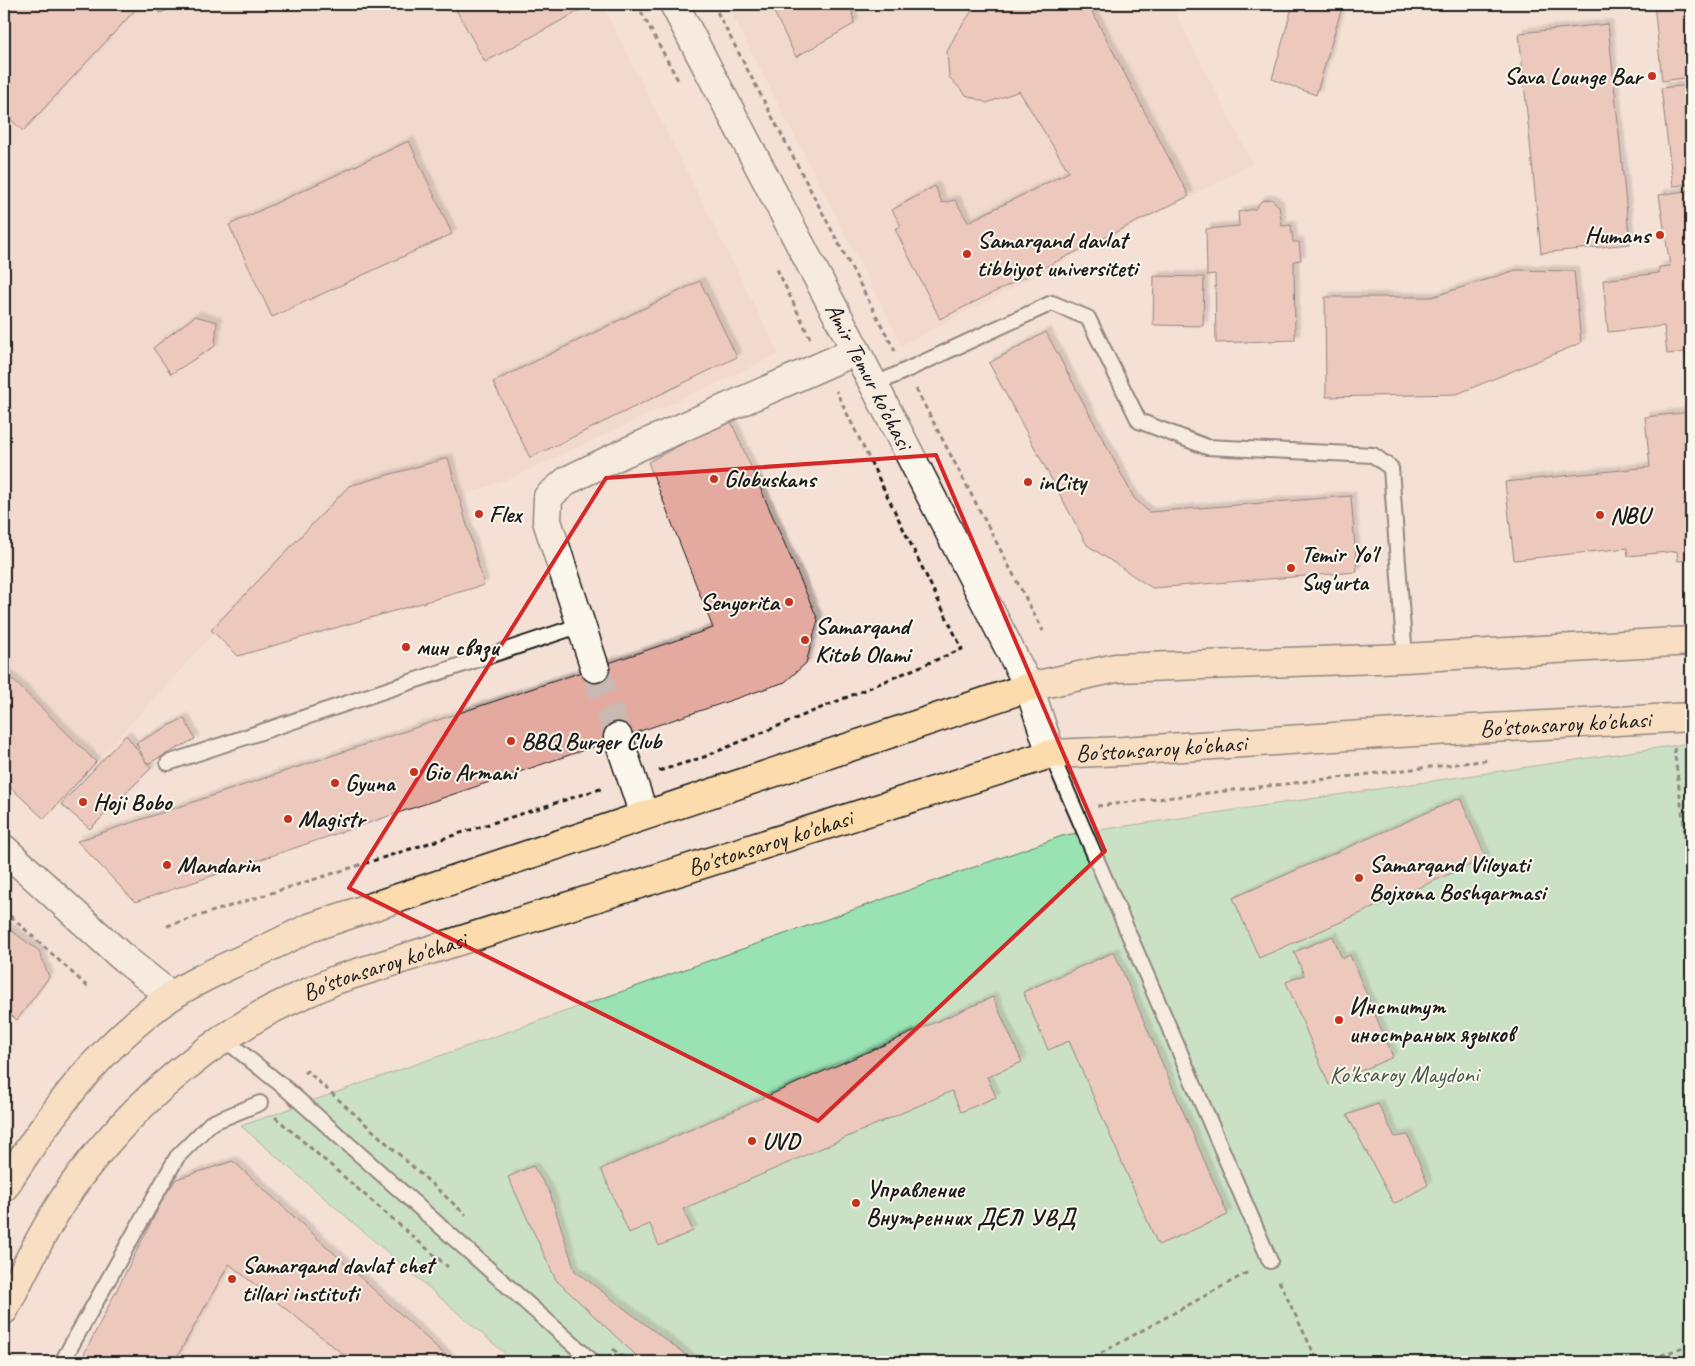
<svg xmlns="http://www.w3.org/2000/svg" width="1695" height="1366" viewBox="0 0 1695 1366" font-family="Caveat,sans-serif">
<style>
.built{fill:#efd0c5}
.green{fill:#99e2b1;stroke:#5a7f66}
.building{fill:#e4aaa0;stroke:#1c1c1c;filter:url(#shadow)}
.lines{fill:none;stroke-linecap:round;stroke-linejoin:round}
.street-tunnel{stroke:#c9b9b0;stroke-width:28;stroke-dasharray:28 14;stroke-linecap:butt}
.lane-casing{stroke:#1c1c1c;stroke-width:18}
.street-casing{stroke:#1c1c1c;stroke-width:31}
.secondary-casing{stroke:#1c1c1c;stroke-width:31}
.primary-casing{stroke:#1c1c1c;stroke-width:31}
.path{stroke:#1c1c1c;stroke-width:3;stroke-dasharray:5 4;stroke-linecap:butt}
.lane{stroke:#fbf7ec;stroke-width:14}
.street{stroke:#fbf7ec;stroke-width:28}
.secondary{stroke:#fbf7ec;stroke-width:28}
.primary{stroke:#fcdcac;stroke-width:28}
.marked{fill:none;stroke:#d62828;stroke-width:4;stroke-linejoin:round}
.poi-dot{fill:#c8321e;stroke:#fbf7ec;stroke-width:2}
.labels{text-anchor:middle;stroke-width:4;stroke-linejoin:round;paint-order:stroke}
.poi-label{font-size:24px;font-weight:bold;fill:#1c1c1c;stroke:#fbf7ec;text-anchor:start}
.street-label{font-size:24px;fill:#1c1c1c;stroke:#fbf7ec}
.park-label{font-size:24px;fill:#425749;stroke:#fbf7ec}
</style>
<defs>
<filter id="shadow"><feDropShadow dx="4.5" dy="-4.5" stdDeviation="1" flood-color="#0004"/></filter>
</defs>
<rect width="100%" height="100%" fill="#f4e0d5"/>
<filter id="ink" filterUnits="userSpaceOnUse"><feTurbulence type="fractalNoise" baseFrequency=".02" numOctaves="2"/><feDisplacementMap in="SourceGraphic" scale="10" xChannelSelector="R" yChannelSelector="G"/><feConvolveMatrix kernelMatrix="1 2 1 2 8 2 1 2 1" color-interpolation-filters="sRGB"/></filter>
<g filter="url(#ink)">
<!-- built -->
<path class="built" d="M4 4H602L779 354 511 478 459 497 448 458 349 486 44 819 4 783Z
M727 4H1171L1253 164 902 345Z
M246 1192 426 1362H84L168 1196Z"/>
<!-- green -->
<path class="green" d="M1691 743V1362H515L241 1126 1065 835Z"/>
<!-- building -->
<path class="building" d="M5 4H130L136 9 23 131 4 113Z
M156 4H183L160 13Z
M453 4H592L485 62Z
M770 4H859V5L852 11 854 24 796 57Z
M969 4H1088L1189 196 940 319 895 229 901 226 892 210 935 186 942 203 955 200 968 222 1069 172 1019 91 987 103 966 95 949 77 947 52 956 34 972 11Z
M1293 4H1343L1316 95 1272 79Z
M1654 4H1691V77L1662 81Z
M1608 24 1630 244 1541 253 1519 33Z
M1691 85V184L1673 186 1661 88Z
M409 141 452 234 272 317 229 225Z
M1691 190V380H1688L1685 352 1667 354 1664 326 1608 332 1603 280 1659 273V267L1670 266 1659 195Z
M1271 199 1279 206 1282 226 1291 225 1293 242H1299L1301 260 1294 261 1295 340 1216 343 1215 274 1207 275 1206 229 1239 226 1238 212 1255 209 1261 201Z
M1516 270 1574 271 1581 343 1457 394 1326 397 1325 297H1432Z
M1154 276 1204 277 1203 326 1153 325Z
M700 281 737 357 530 458 493 382Z
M195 316 217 322 215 346 171 374 153 348Z
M1046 332 1134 498 1149 512 1351 496 1357 572 1152 588 1087 545 989 363Z
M1691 412V560L1678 561 1677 551 1628 556 1627 548 1514 560 1505 482 1650 467 1645 417Z
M730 419 818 620 806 663 785 682 135 902 77 841 713 628 648 462Z
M448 458 484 585 238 656 211 630 349 486Z
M4 671 96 762 44 819 4 781Z
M184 718 195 739 147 764 136 743Z
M126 735 151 768 90 829 61 804Z
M1460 798 1486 858 1259 958 1233 898Z
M4 925 39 951 49 977 17 1020 4 1010Z
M1333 936 1342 959 1350 955 1393 1057 1329 1085 1286 982 1304 975 1294 952Z
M1114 952 1228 1215 1158 1245 1069 1041 1048 1050 1023 992Z
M993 997 1022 1062 987 1077 996 1097 961 1112 952 1091 683 1209 693 1231 659 1246 650 1224 629 1233 601 1169Z
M1378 1104 1395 1137 1408 1135 1428 1185 1394 1204 1347 1115Z
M233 1161 453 1362H353L229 1264 174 1362H80L164 1197 176 1179Z
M533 1166 550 1193 575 1271 695 1362H643L556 1280 508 1177Z"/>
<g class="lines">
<!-- street-tunnel -->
<path class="street-tunnel" d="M595 668 618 737"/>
<!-- lane casing -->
<g class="lane-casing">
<path id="lane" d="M874 385 1052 303 1088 318 1139 421 1207 447 1373 455 1391 468 1405 658
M1051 754 1270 1261
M168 763 581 625
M224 1039 284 1087 593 1362
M62 1362 177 1157 211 1123 260 1103"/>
</g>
<!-- street casing -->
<g class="street-casing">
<path id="street" d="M595 668 547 521 548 497 568 480 624 453 856 351
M618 737 644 815
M4 849 121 956 171 996"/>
</g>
<!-- secondary casing -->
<g class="secondary-casing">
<g id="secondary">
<path id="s1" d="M674 4 874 385 1029 687 1051 754"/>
</g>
</g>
<!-- primary casing -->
<g class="primary-casing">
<g id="primary">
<path d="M4 1187C49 1116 100 1045 170 997 192 982 217 971 241 960 264 950 286 939 309 928L1029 687 1116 668 1405 658 1691 641"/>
<path id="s2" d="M4 1310C27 1264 50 1216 81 1174 128 1112 189 1058 256 1018 280 1003 309 993 335 980L1051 754 1123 751 1379 734 1691 717"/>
</g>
</g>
<!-- path -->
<path class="path" d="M637 4 679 82
M713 4 895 351
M777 269 810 338
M916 389 1043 631
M1674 748 1691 881
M659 771 704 757 962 649 836 391
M1097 806 1490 760
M4 910 89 988
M167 926 603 788
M304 1073 307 1071 466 1215
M275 1117 448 1267
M1279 1281 1318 1362
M613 1349 628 1362
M1085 1362 1250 1271
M1644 1362 1691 1344"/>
<!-- lane -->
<use href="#lane" class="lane"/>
<!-- street -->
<use href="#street" class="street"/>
<!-- secondary -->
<use href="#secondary" class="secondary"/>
<!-- primary -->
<use href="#primary" class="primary"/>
</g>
</g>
<!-- marked area -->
<path d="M0 0H1695V1366H0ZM936 455 1105 851 818 1121 349 888 606 478Z" fill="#f4e0d5" fill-opacity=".55" fill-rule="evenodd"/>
<path class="marked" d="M936 455 1105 851 818 1121 349 888 606 478Z"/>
<!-- markers -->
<g class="poi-dot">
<circle cx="1652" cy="76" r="5"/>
<circle cx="1660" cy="235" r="5"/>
<circle cx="967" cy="254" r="5"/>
<circle cx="714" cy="479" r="5"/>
<circle cx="1028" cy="482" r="5"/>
<circle cx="479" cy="514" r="5"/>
<circle cx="1600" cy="515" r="5"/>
<circle cx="1291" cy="568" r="5"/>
<circle cx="789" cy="602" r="5"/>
<circle cx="805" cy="640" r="5"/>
<circle cx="406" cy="647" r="5"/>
<circle cx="511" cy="741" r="5"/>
<circle cx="414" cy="772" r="5"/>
<circle cx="335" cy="783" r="5"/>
<circle cx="83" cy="802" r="5"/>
<circle cx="288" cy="819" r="5"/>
<circle cx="167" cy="865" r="5"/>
<circle cx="1359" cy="878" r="5"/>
<circle cx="1339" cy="1020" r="5"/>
<circle cx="752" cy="1141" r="5"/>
<circle cx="856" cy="1203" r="5"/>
<circle cx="232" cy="1279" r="5"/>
</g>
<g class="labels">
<!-- poi labels -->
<g class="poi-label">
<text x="1642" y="84" text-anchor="end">Sava Lounge Bar</text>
<text x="1650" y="243" text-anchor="end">Humans</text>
<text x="977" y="248">Samarqand davlat<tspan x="977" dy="28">tibbiyot universiteti</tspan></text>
<text x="724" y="487">Globuskans</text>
<text x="1038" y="490">inCity</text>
<text x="489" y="522">Flex</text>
<text x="1610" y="523">NBU</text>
<text x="1301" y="562">Temir Yo'l<tspan x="1301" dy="28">Sug'urta</tspan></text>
<text x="779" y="610" text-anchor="end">Senyorita</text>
<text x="815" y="634">Samarqand<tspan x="815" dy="28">Kitob Olami</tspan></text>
<text x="416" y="655">мин связи</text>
<text x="521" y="749">BBQ Burger Club</text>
<text x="424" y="780">Gio Armani</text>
<text x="345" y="791">Gyuna</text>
<text x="93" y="810">Hoji Bobo</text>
<text x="298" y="827">Magistr</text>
<text x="1369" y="872">Samarqand Viloyati<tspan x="1369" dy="28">Bojxona Boshqarmasi</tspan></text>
<text x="177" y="873">Mandarin</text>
<text x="1349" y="1014">Институт<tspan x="1349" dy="28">иностраных языков</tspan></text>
<text x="762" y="1149">UVD</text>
<text x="866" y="1197">Управление<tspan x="866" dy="28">Внутренних ДЕЛ УВД</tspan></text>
<text x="242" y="1273">Samarqand davlat chet<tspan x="242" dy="28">tillari instituti</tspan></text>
</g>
<!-- street labels -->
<g class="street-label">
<text dy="8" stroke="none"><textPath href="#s1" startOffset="420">Amir Temur ko'chasi</textPath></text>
<text dy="8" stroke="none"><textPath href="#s2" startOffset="1746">Bo'stonsaroy ko'chasi</textPath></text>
<text dy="8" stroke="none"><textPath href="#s2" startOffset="1341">Bo'stonsaroy ko'chasi</textPath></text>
<text dy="8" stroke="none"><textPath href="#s2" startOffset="936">Bo'stonsaroy ko'chasi</textPath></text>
<text dy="8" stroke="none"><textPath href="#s2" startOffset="531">Bo'stonsaroy ko'chasi</textPath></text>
</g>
<!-- park labels -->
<g class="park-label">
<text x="1404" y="1082">Ko'ksaroy Maydoni</text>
</g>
</g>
<!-- margin -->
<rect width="1695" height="1366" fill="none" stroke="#fbf7ec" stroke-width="20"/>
<rect x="10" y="10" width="1675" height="1346" fill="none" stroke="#1c1c1c" stroke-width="2" filter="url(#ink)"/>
</svg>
